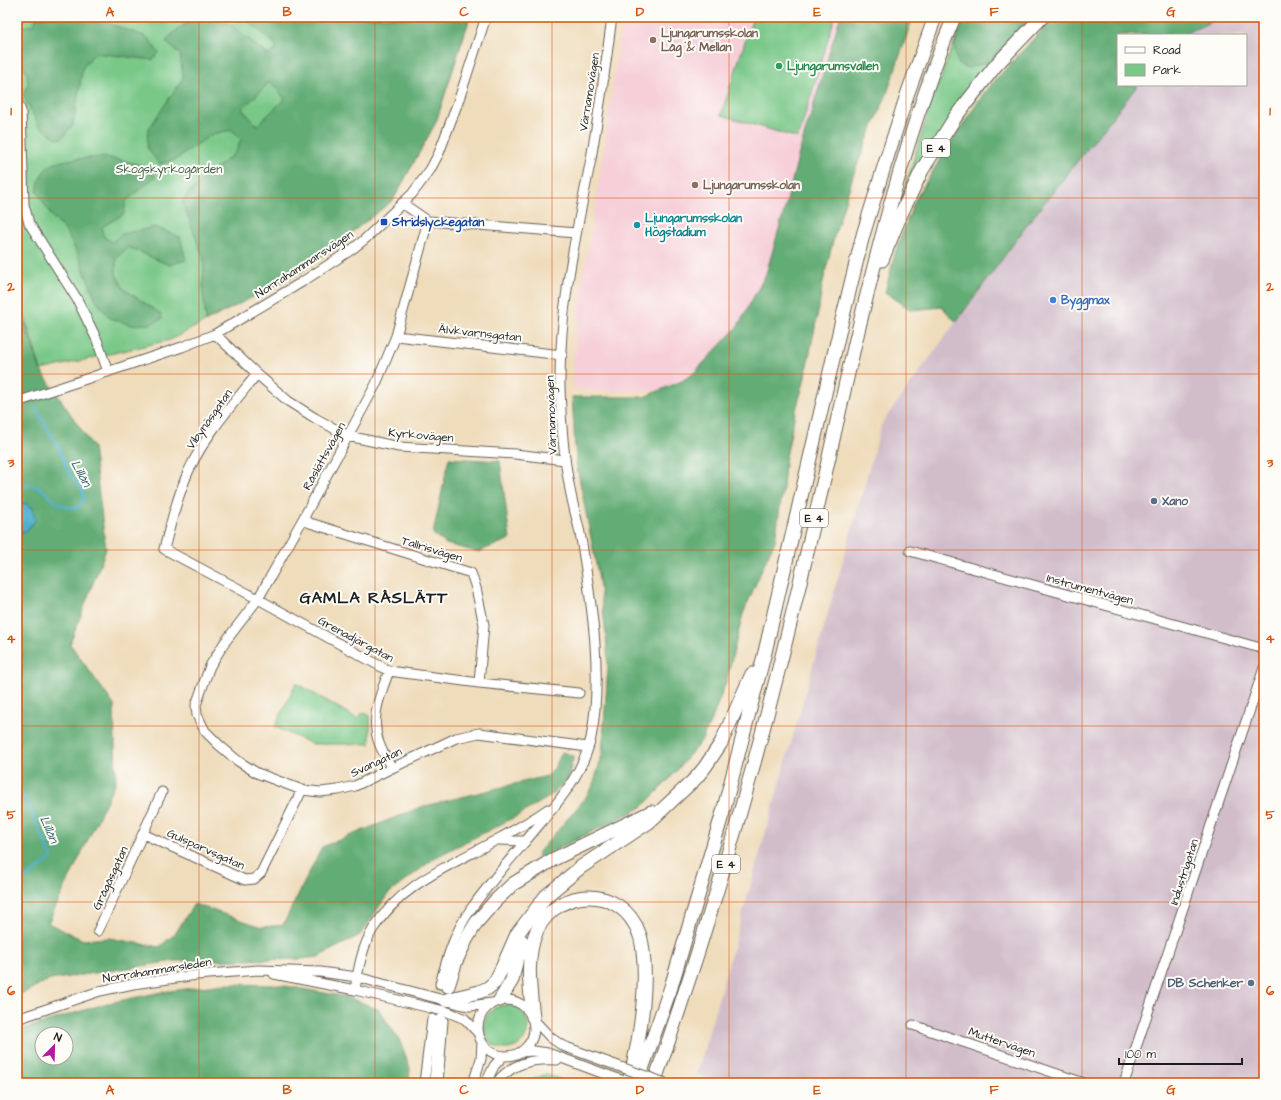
<svg xmlns="http://www.w3.org/2000/svg" width="1281" height="1100" viewBox="0 0 1281 1100" font-family="'Architects Daughter',sans-serif">
<style>
.built{fill:#f6cfd8}
.industrial{fill:#d1bdca}
.green{fill:#79c888;stroke:#4a7252}
.forest{fill:#62ac74;stroke:#3f6448;fill-rule:evenodd}
.water{fill:#4fafce;stroke:#366675}
.lines{fill:none;stroke-linecap:round;stroke-linejoin:round}
.stream{stroke:#4fafce;stroke-width:2.5}
.minor-tunnel{stroke:#c5b69b;stroke-width:9;stroke-dasharray:9 4.5;stroke-linecap:butt}
.minor-casing{stroke:#665f54;stroke-width:11}
.highway-casing{stroke:#665f54;stroke-width:15}
.minor{stroke:#fff;stroke-width:9}
.highway{stroke:#fff;stroke-width:13}
.minor-bridge-casing{stroke:#665f54;stroke-width:11;stroke-linecap:butt}
.minor-bridge{stroke:#fff;stroke-width:9}
.grid{fill:none;stroke:#d4530e;stroke-width:1;stroke-opacity:0.55}
.education-dot{fill:#8d6e63;stroke:#fdfcf7;stroke-width:1.5}
.leisure-dot{fill:#2e9e5b;stroke:#fdfcf7;stroke-width:1.5}
.transit-dot{fill:#1a4fb4;stroke:#fdfcf7;stroke-width:1.5}
.culture-dot{fill:#0f9aa8;stroke:#fdfcf7;stroke-width:1.5}
.shop-dot{fill:#3f7fe0;stroke:#fdfcf7;stroke-width:1.5}
.service-dot{fill:#5c6f8a;stroke:#fdfcf7;stroke-width:1.5}
.labels{text-anchor:middle;stroke-width:4;stroke-linejoin:round;paint-order:stroke}
.shield{fill:#fdfcf7;stroke:#605f5e;stroke-width:1}
.shield-label{font-size:11px;font-weight:bold;fill:#1c1c1c}
.education-label{font-size:12px;font-weight:bold;fill:#785e54;stroke:#fdfcf7;text-anchor:start}
.leisure-label{font-size:12px;font-weight:bold;fill:#27864d;stroke:#fdfcf7;text-anchor:start}
.street-label{font-size:12px;fill:#1c1c1c;stroke:#fdfcf7}
.park-label{font-size:12px;fill:#416147;stroke:#fdfcf7}
.culture-label{font-size:12px;font-weight:bold;fill:#0d838f;stroke:#fdfcf7;text-anchor:start}
.transit-label{font-size:12px;font-weight:bold;fill:#164399;stroke:#fdfcf7;text-anchor:start}
.shop-label{font-size:12px;font-weight:bold;fill:#366cbe;stroke:#fdfcf7;text-anchor:start}
.service-label{font-size:12px;font-weight:bold;fill:#4e5e75;stroke:#fdfcf7;text-anchor:start}
.water-label{font-size:13px;font-style:italic;fill:#335e6c;stroke:#fdfcf7}
.district-label{font-size:16px;font-weight:bold;letter-spacing:1px;fill:#1c1c1c;stroke:#fdfcf7}
.neatline{fill:none;stroke:#d4530e;stroke-width:1.5}
.grid-label{font-size:13px;text-anchor:middle;font-weight:bold;fill:#d4530e}
</style>
<rect width="100%" height="100%" fill="#fdfcf7"/>
<filter id="ink" filterUnits="userSpaceOnUse"><feTurbulence type="fractalNoise" baseFrequency=".025" numOctaves="2"/><feDisplacementMap in="SourceGraphic" scale="8" xChannelSelector="R" yChannelSelector="G"/><feConvolveMatrix kernelMatrix="1 2 1 2 8 2 1 2 1" color-interpolation-filters="sRGB"/></filter>
<filter id="wash" filterUnits="userSpaceOnUse"><feTurbulence type="fractalNoise" baseFrequency=".012" numOctaves="4" result="noise"/><feDisplacementMap in="SourceGraphic" scale="16" xChannelSelector="R" yChannelSelector="G"/><feGaussianBlur stdDeviation="0.9" result="paint"/><feColorMatrix in="noise" values="0 0 0 0 0 0 0 0 0 0 0 0 0 0 0 0 0 1.4 0 .05"/><feComposite in="paint" operator="in"/></filter>
<g filter="url(#wash)">
<rect width="100%" height="100%" fill="#efdcbb"/>
<!-- built -->
<path class="built" d="M622 17H840L766 275 739 326 694 373 683 382 666 389 644 391H602L573 388 572 386 576 335 584 273 602 164Z"/>
<!-- industrial -->
<path class="industrial" d="M1221 17H1264V1083H718L697 1074 882 423 1030 221 1138 85H1246V35H1183Z"/>
<!-- green -->
<path class="green" d="M17 17H470L436 122 393 200 301 272 170 340 41 370 17 291Z
M753 17H835L798 138 721 115Z
M964 17H1035L901 200 931 103Z
M296 683 358 719 363 712 370 716V744H312L275 727Z
M484 1027a22 22 0 1 1 44 0a22 22 0 1 1-44 0Z"/>
<!-- forest -->
<path class="forest" d="M37 17H101L110 24 147 37 159 53 153 60 95 53 83 67 73 125 62 138 58 139 39 126 23 95 28 85 27 72 17 54V28L33 25Z
M196 17H214L231 25 268 55 276 50V45L243 17H470L436 122 393 200 301 272 206 321 203 292 204 259 182 201 196 185 236 152 241 139 232 130 212 134 175 160 159 164 147 147 148 130 183 78 180 54 166 42 172 34ZM270 82 285 99 257 125 242 109Z
M840 17H913L886 96 865 145 853 176 834 237 822 286 819 308 803 386 795 413 785 462 783 488 775 541 765 562 743 614 726 682 714 714 702 740 668 781 642 807 537 859 538 853 584 800 593 786 602 755 608 666 606 634 598 574 576 462 572 397H644L682 381 694 373 738 326 766 274 787 201 799 153Z
M967 17H1030L989 62 968 68 959 65 956 57 954 45Z
M1054 17H1221L1183 35H1118V85H1138L1030 221 956 322 942 307 911 310 885 292 896 250 915 200 947 148 986 90Z
M101 157C116 159 148 163 155 177L126 201 124 214 102 227 103 236 112 242 122 234 155 227 180 237 186 260 169 265 128 247 116 259V274L124 289 161 314 162 319 150 324 131 325 110 318 97 302 77 253 66 232 51 215 37 191C38 185 40 178 43 173 52 157 85 159 101 157Z
M17 296 40 369 93 447 106 549 70 644 114 705 116 781 48 923 83 940 109 938 159 947 175 934 194 904 262 927 283 925 322 847 421 807 547 776 555 767 562 752 574 756 567 781 549 797 519 815 436 857 388 894 360 935 318 957 301 959 174 961 49 980 17 996V532L26 531 25 503 17 505Z
M449 458 500 461 510 539 478 552 446 544 433 534Z
M224 984 280 985 347 997 378 1009 399 1039 410 1068 409 1083H25L17 1075V1031L104 1004 162 992ZM42 1034H66V1058H42Z
M546 1074 571 1083H524Z"/>
<!-- water -->
<path class="water" d="M25 503 33 508 35 521 26 531 17 532V505Z"/>
<g class="lines">
<!-- stream -->
<path class="stream" d="M17 371 24 377
M17 490 27 485 39 487 57 503 67 507 77 508 80 505 84 498 82 489 68 472 60 450 36 409
M17 796 25 797 52 858 17 885"/>
</g>
</g>
<g filter="url(#ink)">
<g class="lines">
<!-- minor-tunnel -->
<path class="minor-tunnel" d="M433 1016 440 984"/>
<!-- minor casing -->
<g class="minor-casing">
<path id="minor" d="M17 101 21 111 24 205 29 223 77 299 97 340 108 372
M402 203 428 221 396 336 376 384 303 519 258 599 225 642 210 666 196 705 197 715 205 731 219 745 238 761 257 773 302 790 320 792 338 790 355 786 392 768 456 738 479 733 588 747
M428 221 576 233
M215 334 257 374 288 401 315 418 348 436 399 447 515 454 565 460
M396 336 562 355
M257 374C233 404 206 434 189 470 178 495 171 522 164 549L258 599 389 671 479 683 579 693
M17 402 182 347 215 334 302 282 351 250 364 240 412 194 430 170 439 153 458 102 486 17
M303 519 310 523 471 573 476 588 484 625 479 683
M910 551 1264 649
M389 671C380 695 370 718 379 743 382 751 387 760 392 768
M143 834 245 880 254 879 261 873 302 790
M499 840 526 841
M98 931 162 792
M274 974 355 990 448 1012 465 1019 479 1034
M440 984C447 958 455 931 471 909 492 879 516 853 539 825 561 799 583 772 591 738 603 676 592 606 582 544 579 524 572 504 569 484 563 452 561 420 560 387 559 310 576 234 591 159 599 112 606 64 612 17
M355 990C358 970 362 947 373 929 403 882 452 865 498 839 515 830 532 820 548 809
M478 1028a28 28 0 1 1 56 0a28 28 0 1 1-56 0Z
M17 1019 100 991 133 984 197 975 258 970 320 972 357 977 459 1004 470 1006 492 1003
M534 1020 551 1038 563 1046 607 1062
M913 1025 1084 1083
M521 1052 534 1051 548 1053 629 1083
M424 1083 432 1019
M473 1083 481 1059 482 1042
M486 1083 494 1066 503 1056
M496 1083C513 1062 532 1059 557 1060
M1124 1083 1264 668"/>
</g>
<!-- highway casing -->
<g class="highway-casing">
<path id="highway" d="M882 260 901 214 922 170 956 116 996 65 1042 17
M448 986 456 961 466 940 476 923 495 901 513 884 554 859 651 812
M446 1000 479 992 488 988 495 982 502 968 517 934 546 896 581 867 649 822 696 778 705 767 721 743 752 674
M500 1000 512 980 521 940
M533 1017C530 989 525 957 537 930 559 886 621 885 639 933 643 942 643 953 644 963 646 1003 639 1043 629 1083
M436 1083 441 1021
M637 1083 671 987 723 812 765 652 842 320 863 235 883 170 907 95 935 17
M654 1083C703 943 746 801 782 656 806 561 827 465 849 369 877 250 907 130 954 17"/>
</g>
<!-- minor -->
<use href="#minor" class="minor"/>
<!-- highway -->
<use href="#highway" class="highway"/>
<!-- minor-bridge casing -->
<g class="minor-bridge-casing">
<path id="minor-bridge" d="M607 1062 665 1083"/>
</g>
<!-- minor-bridge -->
<use href="#minor-bridge" class="minor-bridge"/>
</g>
</g>
<!-- grid -->
<path class="grid" d="M199 17V1083M375 17V1083M552 17V1083M729 17V1083M906 17V1083M1082 17V1083M17 198H1264M17 374H1264M17 550H1264M17 726H1264M17 902H1264"/>
<!-- markers -->
<g class="education-dot">
<circle cx="653" cy="40" r="4"/>
<circle cx="695" cy="185" r="4"/>
</g>
<circle class="leisure-dot" cx="779" cy="66" r="4"/>
<rect class="transit-dot" x="380" y="218" width="8" height="8" rx="2"/>
<circle class="culture-dot" cx="637" cy="225" r="4"/>
<circle class="shop-dot" cx="1053" cy="300" r="4"/>
<g class="service-dot">
<circle cx="1154" cy="501" r="4"/>
<circle cx="1251" cy="983" r="4"/>
</g>
<g class="labels">
<!-- shield labels -->
<g class="shield">
<rect x="922" y="139" width="28" height="18" rx="3"/>
<rect x="800" y="509" width="28" height="18" rx="3"/>
<rect x="712" y="855" width="28" height="18" rx="3"/>
</g>
<g class="shield-label">
<text x="936" y="152">E 4</text>
<text x="814" y="522">E 4</text>
<text x="726" y="868">E 4</text>
</g>
<!-- education labels -->
<g class="education-label">
<text x="661" y="37">Ljungarumsskolan<tspan x="661" dy="14">Låg &amp; Mellan</tspan></text>
<text x="703" y="189">Ljungarumsskolan</text>
</g>
<!-- leisure labels -->
<g class="leisure-label">
<text x="787" y="70">Ljungarumsvallen</text>
</g>
<!-- street labels -->
<g class="street-label">
<text transform="translate(589 92) rotate(-81)" y="4">Värnamovägen</text>
<text transform="translate(304 264) rotate(-33)" y="4">Norrahammarsvägen</text>
<text transform="translate(480 333) rotate(6)" y="4">Älvkvarnsgatan</text>
<text transform="translate(551 415) rotate(-92)" y="4">Värnamovägen</text>
<text transform="translate(209 419) rotate(-55)" y="4">Vibynäsgatan</text>
<text transform="translate(421 435) rotate(5)" y="4">Kyrkovägen</text>
<text transform="translate(324 456) rotate(-61)" y="4">Råslättsvägen</text>
<text transform="translate(432 549) rotate(17)" y="4">Tallrisvägen</text>
<text transform="translate(1090 589) rotate(15)" y="4">Instrumentvägen</text>
<text transform="translate(356 639) rotate(28)" y="4">Grenadjärgatan</text>
<text transform="translate(376 762) rotate(-25)" y="4">Svangatan</text>
<text transform="translate(206 849) rotate(24)" y="4">Gulsparvsgatan</text>
<text transform="translate(1184 872) rotate(-72)" y="4">Industrigatan</text>
<text transform="translate(110 878) rotate(-65)" y="4">Grågåsgatan</text>
<text transform="translate(157 970) rotate(-9)" y="4">Norrahammarsleden</text>
<text transform="translate(1002 1042) rotate(19)" y="4">Muttervägen</text>
</g>
<!-- park labels -->
<g class="park-label">
<text x="169" y="173">Skogskyrkogården</text>
</g>
<!-- culture labels -->
<g class="culture-label">
<text x="645" y="222">Ljungarumsskolan<tspan x="645" dy="14">Högstadium</tspan></text>
</g>
<!-- transit labels -->
<g class="transit-label">
<text x="392" y="226">Stridslyckegatan</text>
</g>
<!-- shop labels -->
<g class="shop-label">
<text x="1061" y="304">Byggmax</text>
</g>
<!-- service labels -->
<g class="service-label">
<text x="1162" y="505">Xano</text>
<text x="1243" y="987" text-anchor="end">DB Schenker</text>
</g>
<!-- water labels -->
<g class="water-label">
<text transform="translate(82 473) rotate(61)" y="5">Lillån</text>
<text transform="translate(50 829) rotate(66)" y="5">Lillån</text>
</g>
<!-- district labels -->
<g class="district-label">
<text x="374" y="603">GAMLA RÅSLÄTT</text>
</g>
</g>
<!-- margin -->
<rect width="1281" height="1100" fill="none" stroke="#fdfcf7" stroke-width="44"/>
<!-- legend -->
<rect x="1117" y="34" width="130" height="52" fill="#fdfcf7" stroke="#a3a29f"/>
<rect x="1125" y="47" width="20" height="6" fill="#ffffff" stroke="#a3a29f"/>
<text x="1153" y="54" font-size="12" fill="#1c1c1c">Road</text>
<rect x="1125" y="64" width="20" height="12" fill="#79c888" stroke="#a3a29f"/>
<text x="1153" y="74" font-size="12" fill="#1c1c1c">Park</text>
<!-- north arrow -->
<g transform="translate(54 1046) rotate(23)"><circle r="19" fill="#fdfcf7" stroke="#a3a29f"/>
<path d="M0-3L7 15L0 10L-7 15Z" fill="#b5179e"/>
<text y="-6" font-size="11" font-weight="bold" text-anchor="middle" fill="#1c1c1c">N</text>
</g>
<!-- scale -->
<path d="M1119 1058v6h123v-6" fill="none" stroke="#1c1c1c" stroke-width="2"/>
<text x="1125" y="1058" font-size="12" fill="#1c1c1c" stroke="#fdfcf7" stroke-width="3" paint-order="stroke">100 m</text>
<rect x="22" y="22" width="1237" height="1056" class="neatline"/>
<g class="grid-label">
<text x="110" y="16">A</text>
<text x="287" y="16">B</text>
<text x="464" y="16">C</text>
<text x="640" y="16">D</text>
<text x="817" y="16">E</text>
<text x="994" y="16">F</text>
<text x="1171" y="16">G</text>
<text x="11" y="115">1</text>
<text x="1270" y="115">1</text>
<text x="11" y="291">2</text>
<text x="1270" y="291">2</text>
<text x="11" y="467">3</text>
<text x="1270" y="467">3</text>
<text x="11" y="643">4</text>
<text x="1270" y="643">4</text>
<text x="11" y="819">5</text>
<text x="1270" y="819">5</text>
<text x="11" y="995">6</text>
<text x="1270" y="995">6</text>
<text x="110" y="1094">A</text>
<text x="287" y="1094">B</text>
<text x="464" y="1094">C</text>
<text x="640" y="1094">D</text>
<text x="817" y="1094">E</text>
<text x="994" y="1094">F</text>
<text x="1171" y="1094">G</text>
</g>
</svg>
